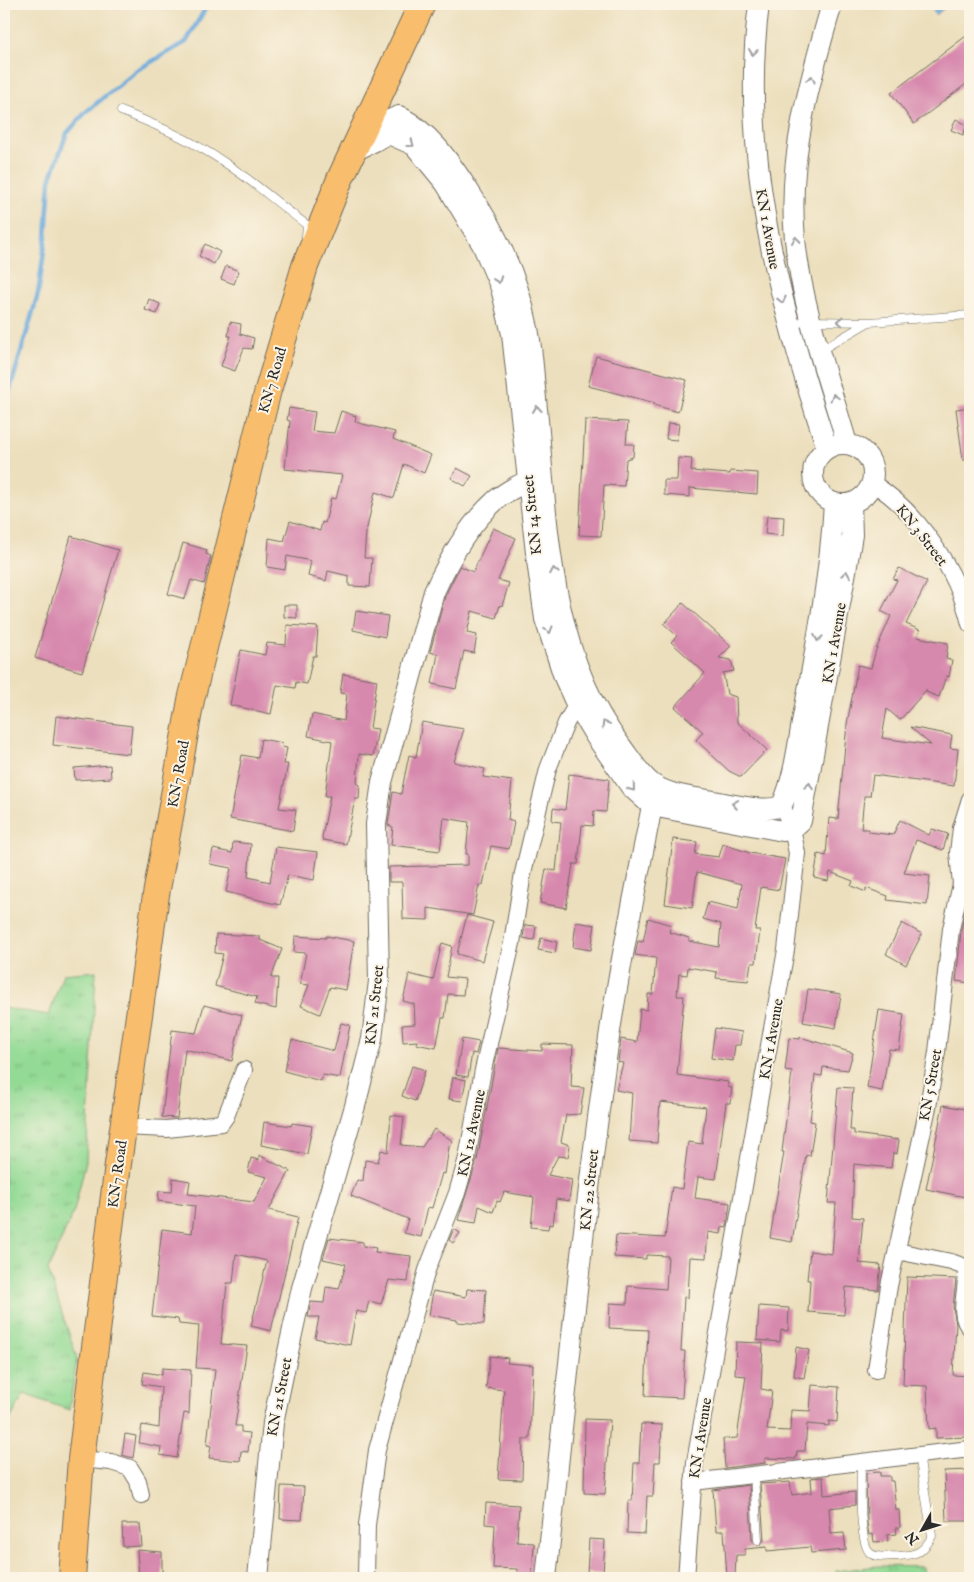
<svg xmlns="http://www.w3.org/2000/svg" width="974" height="1582" viewBox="0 0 974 1582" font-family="'IM FELL English',serif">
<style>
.grass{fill:url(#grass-tufts);stroke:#5f8260}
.water{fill:#67a8db;stroke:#496a83}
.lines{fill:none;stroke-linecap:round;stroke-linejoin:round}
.stream{stroke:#67a8db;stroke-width:4.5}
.building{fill:#d788ad}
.service-casing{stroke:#6f6a5e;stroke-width:9}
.minor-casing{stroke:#6f6a5e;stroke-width:18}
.tertiary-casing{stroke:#6f6a5e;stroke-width:22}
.primary-casing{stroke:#6f6a5e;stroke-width:28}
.service{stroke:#fff;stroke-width:8}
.minor{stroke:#fff;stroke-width:16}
.tertiary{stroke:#fff;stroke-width:20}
.primary{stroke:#f9be6d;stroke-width:26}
.oneway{stroke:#a0a0a0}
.labels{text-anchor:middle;stroke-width:4;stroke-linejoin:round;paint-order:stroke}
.street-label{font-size:15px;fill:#2b2b2b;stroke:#fcf5e5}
</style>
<defs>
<pattern id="grass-tufts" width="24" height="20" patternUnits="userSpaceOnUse" patternTransform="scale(1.25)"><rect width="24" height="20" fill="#93da94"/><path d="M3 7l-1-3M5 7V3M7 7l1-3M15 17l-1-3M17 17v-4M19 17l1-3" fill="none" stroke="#7fbb80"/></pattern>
</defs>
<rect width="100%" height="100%" fill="#fcf5e5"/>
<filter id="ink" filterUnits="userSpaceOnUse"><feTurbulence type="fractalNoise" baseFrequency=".02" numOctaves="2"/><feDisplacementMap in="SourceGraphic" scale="10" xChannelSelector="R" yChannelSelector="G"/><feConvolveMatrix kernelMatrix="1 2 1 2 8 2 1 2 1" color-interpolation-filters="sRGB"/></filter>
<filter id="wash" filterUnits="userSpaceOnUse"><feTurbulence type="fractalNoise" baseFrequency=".0096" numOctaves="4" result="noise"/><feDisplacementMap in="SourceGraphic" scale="20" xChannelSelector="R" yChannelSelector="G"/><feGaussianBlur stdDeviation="1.12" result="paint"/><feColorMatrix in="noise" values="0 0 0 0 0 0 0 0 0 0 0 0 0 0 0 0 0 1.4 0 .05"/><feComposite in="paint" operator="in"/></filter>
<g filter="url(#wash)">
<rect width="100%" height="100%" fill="#ecdfbd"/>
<!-- grass -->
<path class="grass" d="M96 971 86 1161 74 1211 48 1270 77 1358 69 1410 24 1394 7 1425 4 1424V1008L49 1015 63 974Z
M878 1566 923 1567 924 1578H835L836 1571Z"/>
<!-- water -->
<path class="water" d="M928 4H949L936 15Z"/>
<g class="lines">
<!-- stream -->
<path class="stream" d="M4 410 38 294 46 237 50 180 67 133 86 112 137 70 186 42 208 4"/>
</g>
<g id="blocks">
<!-- building -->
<path class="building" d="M970 33V81L914 124 891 93Z
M956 119 967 125 963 135 951 130Z
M205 244 220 252 214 264 199 256Z
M226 266 239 271 234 284 221 279Z
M149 299 160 304 157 314 145 310Z
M230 322 241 324 240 334 254 338 252 349 244 348 235 371 221 366 231 336H228Z
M596 356 687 380 678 412 654 405 655 403 588 386Z
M970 407V460H963L956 409Z
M289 408 315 412 312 431 334 433 341 411 356 416 355 422 395 432 393 439 431 455 424 473 404 464 394 498 375 492 366 532 364 558H372L370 587 349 586V576L328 571 326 581 308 576 311 561 287 556 285 570 267 567 269 538 284 541 290 521 320 531 322 522 325 523 331 498 336 499 342 475 285 469 290 421 287 420Z
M585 420 628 422 626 444H634L633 457 626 459 624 486 604 485 601 536 579 535Z
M668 423 679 424 677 440 666 439Z
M678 458 692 459 691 471 730 474V471L758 473 757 494 690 488V497L664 495V480H677Z
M457 468 472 476 465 486 451 478Z
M767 516 784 517 783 536 765 534Z
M493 528 516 538 498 580 509 583 502 606 500 605 496 618 472 611 467 633 477 635 474 653 464 651 456 689 432 684 438 654 430 652 445 596 460 566 473 572Z
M71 536 118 550 82 672 35 658Z
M183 543 207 550 206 554 211 556 204 584 191 580 185 599 168 594Z
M899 568 927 582 906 624 920 630 917 637 948 643 946 659 952 660 949 677 946 676 939 697 926 692 927 689 900 720 887 709 882 738 931 745 910 727 952 735 950 748 958 749 954 786 873 775 870 796H864L861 829H869V832L893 835 900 820 929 835 932 829 948 834 943 850 916 840 904 873 930 876 927 905 887 900 888 896 866 888V892L851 886 853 881 830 872 828 881 814 878 818 854 826 856 829 818 838 819 847 724 858 665 871 668 876 650 891 616 881 611 897 580 893 579Z
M683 603 731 646 719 658 731 660 734 671 723 673 727 694 736 697 737 722 767 750 741 777 729 771 696 740 703 732 675 707 705 673 671 642 677 636 664 624Z
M284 605H297V618L284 617Z
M356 611 388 616 385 637 353 630Z
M287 625 318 627 316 656H313L307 684 296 682 295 688 277 685 271 714 230 705 241 650 265 655 267 643 286 645Z
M343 674 377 680 370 728 378 729 373 756 359 754 357 783 360 785 359 799H355L346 844 323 840 322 837 330 796H325L332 741 308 736 312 714 344 721 347 694 340 693Z
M56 716 132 726 129 754 53 745Z
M422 722 464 729 454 762 485 769 483 777 512 781 508 820 514 822 509 849 491 846 483 885H479L473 915 428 908V920L403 919 402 882H389V867L468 865V854H466L469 822 444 818 440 851 391 845 393 827 388 825 393 792 401 794 409 755 416 757Z
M261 739 283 743 282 747 287 748 284 764H288L279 808 296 810 293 831 230 819 242 755 258 758Z
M110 765 111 778 75 780 74 768Z
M569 774 609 779 606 812 594 811 593 826 582 825 578 864H573L566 908 540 903 546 869 556 871 561 822 552 821 553 808 565 810Z
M673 839 697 842 695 854 719 857 723 844 750 853 785 859 779 890 761 887 755 930H760L756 963H751L748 981 716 978 717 972 688 967 687 975 679 974 677 996H684L677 1075 728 1082V1087L732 1088 730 1103H726L716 1179 698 1177 695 1198 730 1203 727 1227 722 1226 721 1234 708 1232 706 1258 690 1257 688 1298 684 1297 681 1351H685L682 1398 645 1396 648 1330 609 1328 610 1303 627 1304 628 1286 666 1289 668 1256 646 1255V1259L614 1257 616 1235 665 1238 672 1187 682 1189 688 1142 702 1144 706 1107 660 1102 657 1143 629 1141 632 1093 616 1090 623 1063 618 1062 621 1039 637 1042 640 1009 647 1010 648 994H653L656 958 635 955 638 941 643 942 648 918 671 925 669 932 689 938V941L719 947 721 924 703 919 708 902 738 909 742 884 697 872 692 908 665 904Z
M233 842 251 844 248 877 270 882 276 847 318 852 314 880 288 875 280 905 226 892 231 868 210 864 213 849 232 853Z
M966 907H970V983L956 981 961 931Z
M467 915 493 922 482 961 457 954Z
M576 922 595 925 591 950 573 947Z
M902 923 922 934 906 965 886 954Z
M525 925 536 926 534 940 523 938Z
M216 934 260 936V940L282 949 271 978H278L276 1009 255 1004 257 997 215 986 223 954 215 953Z
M295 936 326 938V936L354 941 346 990 330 987 320 1014 301 1006 309 985 300 984 306 953 294 952Z
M541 938 557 942 555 953 538 950Z
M442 943 452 946 446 977 465 979 463 995 448 994 445 1018H442L436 1048 416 1044 417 1041 403 1042 402 1025 415 1024 414 1004 403 1001 409 974 433 980Z
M808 989 841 994 836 1028 803 1022Z
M204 1005 242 1015 232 1061 185 1049 177 1118 162 1117 172 1030 196 1033Z
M879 1010 904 1014 899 1050 889 1049 882 1091 867 1088Z
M341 1023 350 1025 340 1078 323 1075 321 1081 284 1071 292 1040 334 1051Z
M715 1028 742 1032 740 1045H735L733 1061 711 1058Z
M800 1037 853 1053 848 1070 823 1067 822 1076 815 1075 810 1121 815 1122 810 1156 806 1155 792 1242 770 1238 784 1152H782L792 1072 785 1071 789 1038 800 1039Z
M462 1039 479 1042 476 1054 472 1053 468 1077 456 1075Z
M542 1044 573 1045 571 1087 584 1088 580 1114 566 1115 561 1142 570 1145 568 1157 558 1156 548 1175 572 1180 569 1201 556 1199 553 1225 549 1224 548 1229 531 1227 534 1197 504 1192 500 1202 497 1201 493 1212 479 1206 476 1223 458 1220 477 1160 498 1048 542 1051Z
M412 1066 425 1070 415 1101 402 1096Z
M453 1077 466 1080 462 1101 449 1099Z
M838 1087 853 1088 850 1130H854V1134L899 1140 897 1154 893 1153 891 1168 854 1164 852 1217 863 1218 859 1263 881 1265 878 1290 846 1287 844 1315 808 1312 810 1280H807L810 1251 832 1254 836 1203H828Z
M943 1105 970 1110V1198L926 1189Z
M391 1115 404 1117 401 1145 422 1147 434 1129 453 1141 449 1147 445 1174 442 1173 432 1208 428 1207 421 1237 404 1233 408 1219 351 1196 357 1180 363 1181 365 1160 378 1162 381 1150 388 1152Z
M264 1122 291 1126 292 1123 312 1126 307 1154 261 1145Z
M259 1155 290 1171 269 1210 298 1217 271 1331 251 1326 267 1261 236 1254 233 1283H227L221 1344 247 1346 235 1426H241V1432L250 1433 248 1452 241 1451 240 1461 209 1458 211 1446 207 1445 215 1369 196 1368 199 1326 179 1324 178 1319 152 1316 162 1229 192 1233 195 1206 158 1201 159 1191 172 1192 173 1178 190 1181 188 1194 254 1202 267 1177 248 1172 251 1158 259 1160Z
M454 1229 460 1233 453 1243 449 1240Z
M329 1238 363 1242V1246L376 1248 375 1252 411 1256 408 1282 389 1280 381 1304 369 1301 366 1313 356 1311 350 1345 315 1338 319 1317H308L311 1302 324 1303 326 1287 339 1289 346 1264 323 1259Z
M907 1277 956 1279 953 1307 956 1324 953 1375 970 1376V1437L936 1438V1428L929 1429 927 1386 903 1385Z
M467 1289 486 1290 484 1324 457 1322V1320L429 1315 433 1291 466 1297Z
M759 1306 789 1308 788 1331 781 1330 780 1342 757 1340Z
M736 1342 763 1343 761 1389 772 1391 767 1430 790 1431 791 1410 810 1411 812 1385 839 1387 837 1422 829 1421V1426L807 1424 805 1451H797L796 1459 765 1458V1463L725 1468 723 1439 737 1438 746 1376 735 1375Z
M796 1347 809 1350 804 1378 794 1376Z
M490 1356 508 1358 507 1363 533 1365 530 1439H523L522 1480 498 1479 504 1390 486 1388Z
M162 1368 191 1370 189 1414 184 1413 177 1458 160 1455 161 1447 139 1443 142 1425 159 1428 161 1387 142 1384 144 1372 162 1375Z
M585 1419 610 1420 605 1494 584 1493Z
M641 1424 662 1425 660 1462H655L653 1496H647L645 1534 627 1533 628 1501H632L634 1463H639Z
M125 1434 136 1436 133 1458 122 1455Z
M970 1470V1521H946L944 1471Z
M880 1472V1476H890V1481H893L896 1510H899L900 1528H896L897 1534 887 1535 888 1541 874 1542 873 1534 869 1535 867 1523 866 1473Z
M823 1477 824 1495 855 1492V1505L829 1508 831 1534 844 1533 846 1550 811 1553 810 1547 767 1551V1547L745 1549V1555H736L735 1578H727L724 1531H716L713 1490 749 1485 752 1540 759 1546 764 1540 760 1484 790 1482 792 1495 812 1492 811 1478Z
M281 1486 304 1487 302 1520 280 1519Z
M486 1503 519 1505 517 1542 534 1543 532 1576 517 1575V1569L493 1568 495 1525 485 1524Z
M122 1524H140L142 1546 123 1547Z
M589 1539 605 1540 603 1574 587 1573Z
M137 1550 162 1552V1578H139Z"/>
</g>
</g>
<g filter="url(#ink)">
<use href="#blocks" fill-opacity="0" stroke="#6f6a5e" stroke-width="1"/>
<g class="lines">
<!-- service casing -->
<g class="service-casing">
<path id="service" d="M121 111C149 122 176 133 201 148 239 169 272 199 307 225L306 236
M790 324 811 321 869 322 970 315
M821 350 867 323
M861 1462C861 1480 858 1541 870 1553 877 1559 890 1556 899 1556 916 1555 924 1552 932 1536L919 1455
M754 1475 758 1540"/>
</g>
<!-- minor casing -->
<g class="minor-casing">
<path id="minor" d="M872 483C918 511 958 572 970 624
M123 1127 167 1129 221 1123 226 1116 244 1070
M897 1251 951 1262 965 1267C970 1286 955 1314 970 1328
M876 1370 889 1286 928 1107 937 1052 951 929 961 884 958 853 961 828 970 799
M81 1459 111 1462 130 1468 138 1481 141 1495
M693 1482 970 1449
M366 1578 367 1525 377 1450 427 1270 457 1193 467 1158 483 1070 512 943 523 873 548 769 566 723 582 695
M686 1578 695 1462 786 950 797 853 792 829 782 805"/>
</g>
<!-- tertiary casing -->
<g class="tertiary-casing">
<path id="tertiary" d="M759 4C739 157 779 303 827 448
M832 4C810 79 787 159 795 239 802 309 828 377 847 444
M367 130 399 116C429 132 447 158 465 185 494 228 517 273 527 324 532 345 533 368 535 389 548 509 544 645 621 746 630 758 639 773 651 783 668 796 694 797 714 801 731 804 768 814 782 805 795 777 798 742 804 712 817 642 830 574 834 503
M352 152 389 134 414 145 446 184 482 244 501 288 512 334 536 553 545 619 564 677 576 704 596 737 631 787 652 806 783 831 792 829 801 821 846 571 852 535 851 503
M813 474a30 30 0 1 1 60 0a30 30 0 1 1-60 0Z
M258 1578 273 1423 283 1375 302 1288 355 1106 372 1039 379 981 376 824 382 782 434 592C449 559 469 524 496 500 509 489 525 482 540 475
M546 1578C565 1403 582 1227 607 1052 618 970 636 888 652 806"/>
</g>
<!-- primary casing -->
<g class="primary-casing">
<path id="primary" d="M72 1578 81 1459 118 1164 156 895 191 700 268 390 305 266 340 179 422 4"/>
</g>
<!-- service -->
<use href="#service" class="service"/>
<!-- minor -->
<use href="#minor" class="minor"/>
<!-- tertiary -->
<use href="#tertiary" class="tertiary"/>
<!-- primary -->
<use href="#primary" class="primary"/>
</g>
<!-- one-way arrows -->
<defs><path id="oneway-chevron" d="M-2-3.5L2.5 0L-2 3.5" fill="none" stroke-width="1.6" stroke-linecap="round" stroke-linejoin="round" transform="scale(1.25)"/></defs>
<g class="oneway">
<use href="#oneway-chevron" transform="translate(753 52) rotate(96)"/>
<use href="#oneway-chevron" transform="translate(811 79) rotate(-76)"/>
<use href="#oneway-chevron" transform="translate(411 144) rotate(36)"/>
<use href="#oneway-chevron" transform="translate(796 240) rotate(-96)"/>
<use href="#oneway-chevron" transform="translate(498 280) rotate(70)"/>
<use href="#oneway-chevron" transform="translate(782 300) rotate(76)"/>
<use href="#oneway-chevron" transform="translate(840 321) rotate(-179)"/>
<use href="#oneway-chevron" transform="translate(834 397) rotate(-106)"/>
<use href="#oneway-chevron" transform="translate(537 409) rotate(-96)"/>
<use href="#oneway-chevron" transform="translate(554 571) rotate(-100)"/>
<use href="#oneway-chevron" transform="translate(846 574) rotate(-81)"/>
<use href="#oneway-chevron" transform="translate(549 630) rotate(74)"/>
<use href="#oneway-chevron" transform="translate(818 638) rotate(100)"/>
<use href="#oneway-chevron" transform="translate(605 724) rotate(-121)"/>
<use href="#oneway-chevron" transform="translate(809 786) rotate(-80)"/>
<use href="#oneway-chevron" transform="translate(632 788) rotate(51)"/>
<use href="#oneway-chevron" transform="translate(735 804) rotate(-171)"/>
</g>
</g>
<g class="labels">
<!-- street labels -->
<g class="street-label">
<text transform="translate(768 229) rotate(80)" y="5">KN 1 Avenue</text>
<text transform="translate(272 380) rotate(-74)" y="5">KN7 Road</text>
<text transform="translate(532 515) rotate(-96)" y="5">KN 14 Street</text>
<text transform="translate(922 535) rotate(52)" y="5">KN 3 Street</text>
<text transform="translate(834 643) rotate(-80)" y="5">KN 1 Avenue</text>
<text transform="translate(178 774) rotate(-80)" y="5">KN7 Road</text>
<text transform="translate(374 1005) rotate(-84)" y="5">KN 21 Street</text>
<text transform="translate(771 1039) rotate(-80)" y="5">KN 1 Avenue</text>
<text transform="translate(930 1085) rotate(-80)" y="5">KN 5 Street</text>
<text transform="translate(471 1133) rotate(-78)" y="5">KN 12 Avenue</text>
<text transform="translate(117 1174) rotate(-82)" y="5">KN7 Road</text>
<text transform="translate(589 1190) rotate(-84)" y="5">KN 22 Street</text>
<text transform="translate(279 1397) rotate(-79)" y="5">KN 21 Street</text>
<text transform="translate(700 1438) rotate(-81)" y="5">KN 1 Avenue</text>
</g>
</g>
<!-- margin -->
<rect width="974" height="1582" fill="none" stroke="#fcf5e5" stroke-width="20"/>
<!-- north arrow -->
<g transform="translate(922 1530) rotate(231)" stroke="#fcf5e5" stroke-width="4" paint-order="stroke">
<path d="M0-4L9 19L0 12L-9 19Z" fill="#2b2b2b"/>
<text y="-8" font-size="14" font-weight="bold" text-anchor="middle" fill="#2b2b2b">N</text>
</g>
</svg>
